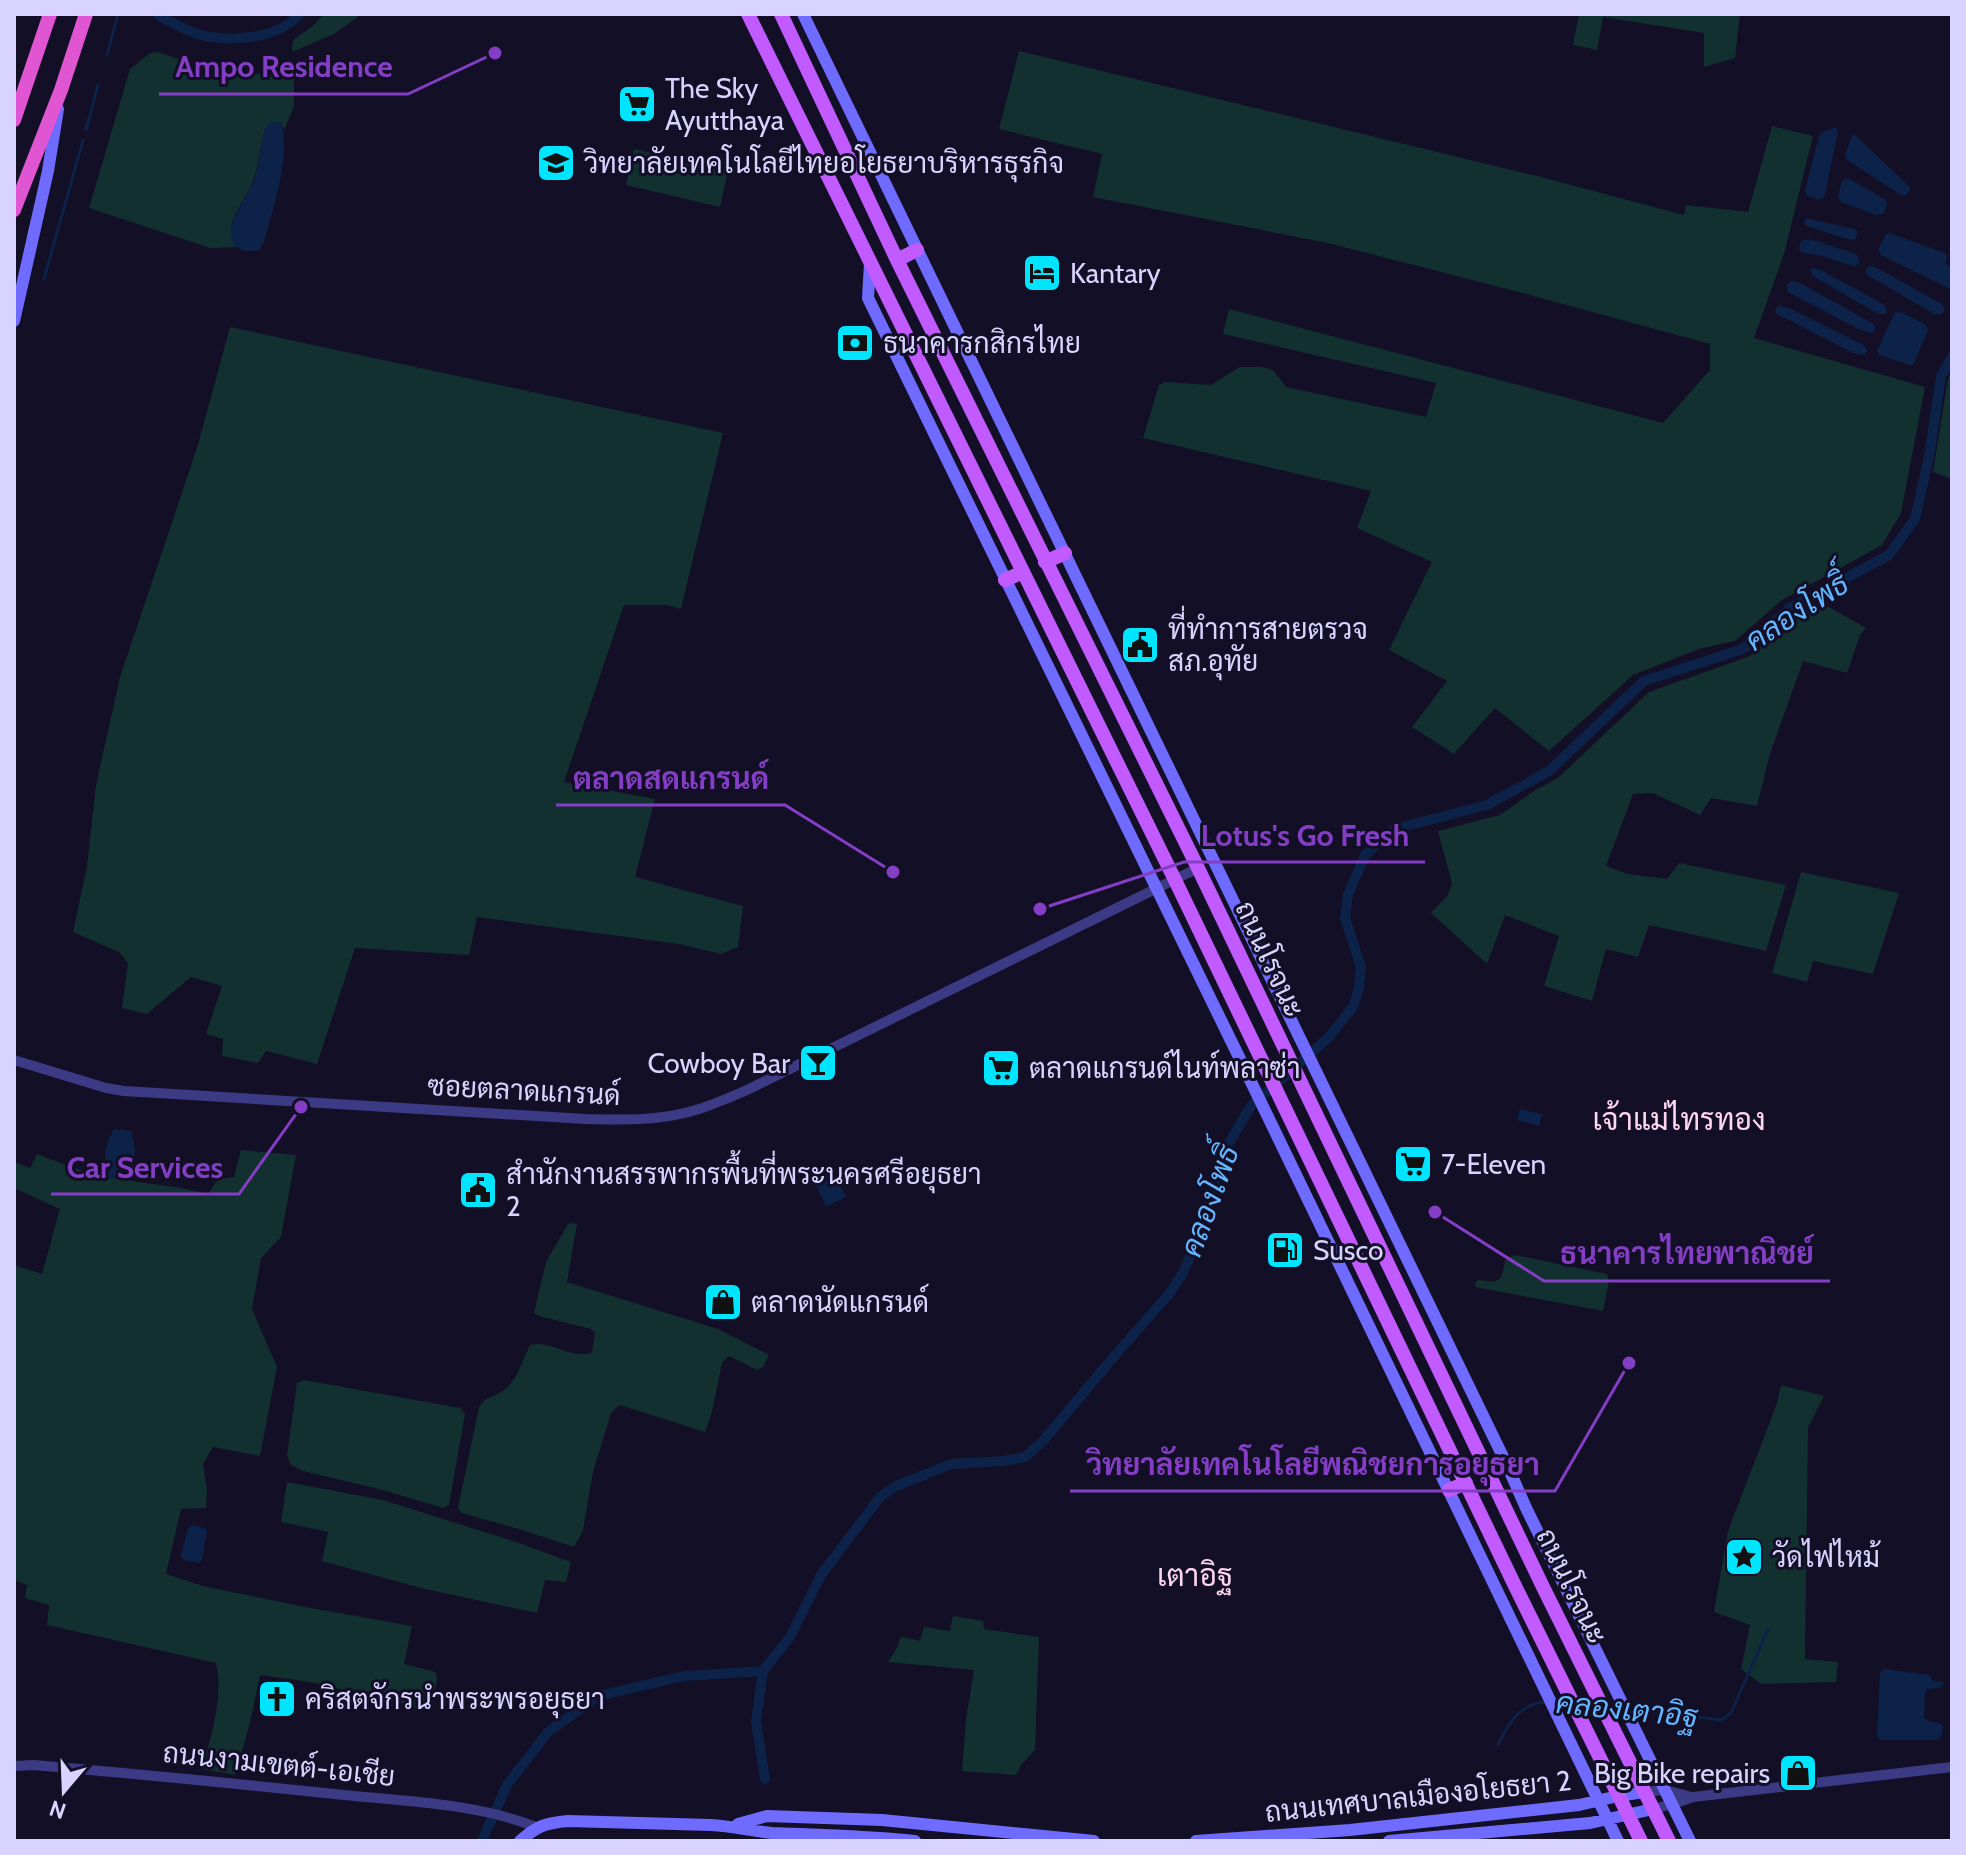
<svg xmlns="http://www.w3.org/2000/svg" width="1966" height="1855" viewBox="0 0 1966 1855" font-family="Cabin,Sarabun,sans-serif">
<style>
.green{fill:#12302f}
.water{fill:#0c2248}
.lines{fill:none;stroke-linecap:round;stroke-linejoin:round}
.stream{stroke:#0c2248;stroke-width:3}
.canal{stroke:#0c2248;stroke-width:10}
.tertiary{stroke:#3d3a85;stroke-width:10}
.secondary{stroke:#6f6bff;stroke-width:12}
.primary{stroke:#c25bff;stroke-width:14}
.trunk{stroke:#e055d1;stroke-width:14}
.labels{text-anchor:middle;stroke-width:6;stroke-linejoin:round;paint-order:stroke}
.poi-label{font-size:28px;fill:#d9d4ff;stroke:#130f26;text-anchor:start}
.street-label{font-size:28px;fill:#d9d4ff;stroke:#130f26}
.water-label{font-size:30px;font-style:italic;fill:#62b6ff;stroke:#130f26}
.neighbourhood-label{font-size:30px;fill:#ffd6f0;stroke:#130f26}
.leader{fill:none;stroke:#843dc5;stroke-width:3}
.callout-dot{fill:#843dc5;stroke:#130f26;stroke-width:3}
.callout-label{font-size:30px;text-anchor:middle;font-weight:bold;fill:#843dc5;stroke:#130f26;stroke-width:6;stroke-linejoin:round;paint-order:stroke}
</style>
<rect width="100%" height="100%" fill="#130f26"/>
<!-- green -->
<path class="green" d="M324 14H362L334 34 292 52 293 40 313 26Z
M1579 14H1740L1735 58 1704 67V33L1603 17 1597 50 1573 45Z
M1019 51 1545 178 1684 215 1686 205 1748 212 1772 126 1813 136 1784 254 1754 338 1925 387 1901 513 1882 545 1782 600 1735 641 1699 649 1633 675 1549 751 1495 708 1454 754 1412 727 1447 681 1389 650 1432 562 1357 528 1371 491 1143 438 1159 385 1165 382 1211 385 1240 367H1262L1273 370 1286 387 1426 417 1436 383 1223 334 1229 309 1663 423 1710 370V344L1511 290 1328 243 1093 197 1102 154 999 129Z
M158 52 205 68 227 72 294 76V106L284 131 281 122 265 129C261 145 259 162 254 178 247 202 220 223 236 247L210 248 89 208 130 69 150 53Z
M634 149 728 171 720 207 626 185Z
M230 327 723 433 681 609 666 605H624L564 782 655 799 635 877 743 906 738 947 721 954 679 944 477 917 469 955 355 948 317 1064 266 1051 258 1063 222 1056 223 1039 206 1034 222 986 191 977 147 1014 122 1008 128 963 119 952 73 932 87 866 96 785 120 677 197 448Z
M1952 371V479L1933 472 1948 378Z
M1820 602 1866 628 1860 635 1847 673 1803 661 1770 754 1757 806 1711 798 1700 815 1653 793 1633 794 1606 866 1628 874 1667 879 1679 863 1786 885 1766 951 1649 925 1638 957 1606 949 1592 1001 1544 986 1559 936 1505 915 1487 964 1431 913 1448 895 1452 883 1438 831 1500 815 1537 789 1558 778 1649 692 1750 656 1795 615Z
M1801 872 1899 893 1873 974 1813 961 1807 982 1772 973Z
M241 1150 296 1155 281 1237 261 1258 252 1309 277 1367 260 1456 213 1447 203 1464 207 1489 206 1508 181 1509 166 1574 203 1586 300 1606 412 1626 404 1664 436 1672 437 1682 426 1710 310 1682 260 1675 250 1723 235 1775 202 1769C211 1734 224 1699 216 1663L47 1625 49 1605 25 1598 27 1585 14 1580V1265L42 1274 60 1209 14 1188V1162L30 1168 37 1154 96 1176 182 1188 208 1194 218 1179 234 1177Z
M572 1223 577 1224 567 1282 718 1329 769 1355 763 1367 757 1370 729 1356 722 1363 712 1412 705 1432 620 1405 611 1413 593 1472 583 1530 574 1547 519 1529 462 1513 458 1508 479 1407C487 1396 491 1398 501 1392 517 1383 522 1361 530 1345 551 1339 572 1361 592 1352L595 1333 591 1329 539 1316 534 1313 546 1262 568 1224Z
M1515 1255 1607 1274 1609 1281 1603 1311 1475 1287 1476 1281 1479 1280 1494 1282 1501 1278 1506 1259Z
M304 1380 460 1408 465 1414 449 1505 443 1508 383 1490 303 1471 291 1465 287 1455 297 1383Z
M1781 1385 1824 1396 1808 1428 1805 1659 1838 1662 1836 1682 1761 1684 1741 1669 1750 1625 1714 1612 1728 1531 1776 1406Z
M287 1482 383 1500 516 1542 571 1562 566 1582 545 1580 537 1613 421 1588 322 1561 328 1532 281 1522Z
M953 1616 983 1621 984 1629 1039 1637 1035 1750 1021 1765 1016 1775 962 1771 966 1719 974 1670 888 1662 897 1648 901 1637 920 1641 924 1627 950 1631Z"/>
<!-- water -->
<path class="water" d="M281 122C291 154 273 210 264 242L259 250C251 252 242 252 236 246 218 231 250 195 255 178 259 162 261 145 265 129L269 123Z
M1836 127 1838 132 1824 198 1818 199 1807 196 1805 190 1819 136 1823 132Z
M1852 135H1855L1910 187V190L1906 195H1901L1847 160 1845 155Z
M1848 178 1886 200 1887 205 1883 214 1876 215 1841 202 1838 197 1842 180Z
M1806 218 1854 229 1858 231 1856 239 1851 240 1806 226 1804 222Z
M1886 234H1892L1945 253 1947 256 1946 264 1952 268V290L1881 255 1878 250Z
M1810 239 1856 254 1860 261 1856 267 1822 256 1803 253 1799 249 1801 241Z
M1873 266 1942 304 1945 309 1941 314 1936 315 1867 275 1865 272 1868 267Z
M1813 268 1819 269 1885 305 1887 310 1885 314H1878L1813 276 1810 270Z
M1790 281 1800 283 1874 324 1876 329 1871 333 1858 329 1788 292 1787 285Z
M1779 306 1789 308 1864 345 1867 351 1864 355 1853 353 1777 314 1775 310Z
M1895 312H1901L1926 325 1928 331 1913 365H1909L1879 355 1877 351Z
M1520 1109 1542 1114 1539 1126 1517 1120Z
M114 1129 131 1131C136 1146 137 1166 131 1181L107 1177C103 1161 105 1143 114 1129Z
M829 1164 846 1197 826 1207 810 1173Z
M192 1525 205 1528 207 1531 202 1560 199 1563 184 1560 181 1556 188 1528Z
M1884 1669 1929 1675 1933 1681 1943 1682 1944 1684 1940 1688 1927 1689 1925 1694 1924 1718C1930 1723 1937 1721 1943 1725L1942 1735 1937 1740H1880L1877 1736 1880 1673Z"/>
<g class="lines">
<!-- stream -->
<path class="stream" d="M107 55 118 14
M86 130 98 85
M44 279 83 140
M1578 1705 1598 1706
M1629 1709 1722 1720 1731 1713 1768 1629
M1498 1745C1509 1722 1519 1704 1546 1702"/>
<!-- canal -->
<path class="canal" d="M158 14 163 18C177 25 195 35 210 37 241 41 279 37 300 14
M763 1671 756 1722 765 1779
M482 1841 507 1785 548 1732 598 1696 684 1676 763 1671 790 1637 821 1575 880 1497 896 1486 951 1464 1004 1461 1025 1457 1043 1441 1117 1353 1169 1294 1183 1273 1206 1218 1220 1158 1251 1106 1328 1038 1353 1007 1359 988 1361 967 1345 918 1348 895 1365 855 1394 829 1487 805 1549 771 1644 681 1743 649 1790 608 1889 555 1915 519 1929 457 1941 376 1952 357"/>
<!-- tertiary -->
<path class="tertiary" d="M14 1060 106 1088 124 1091 585 1119C623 1120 663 1121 699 1109 715 1104 731 1097 747 1090L1198 868
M14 1766 34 1765C137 1774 241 1784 344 1795 405 1801 479 1804 536 1827
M1644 1792 1665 1790 1692 1797
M1653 1809 1673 1804 1693 1797 1952 1767"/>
<!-- secondary -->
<path class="secondary" d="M803 14 1507 1465 1527 1510 1690 1841
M870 263 868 298 1239 1057 1618 1841
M14 321 48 171 58 109
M738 1824 767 1816 882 1820 1094 1841
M520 1841C537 1826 545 1823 568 1821L711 1825C731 1826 752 1831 772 1833 820 1835 867 1836 915 1841
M1196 1841 1350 1830 1579 1805 1618 1796 1644 1792
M1389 1841 1590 1823 1653 1809"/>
<!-- primary -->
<path class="primary" d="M748 14 1175 880 1517 1590 1641 1841
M781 14 897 260 1198 868 1543 1587 1669 1841
M897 260 917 250
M1045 562 1065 553
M1005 580 1023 572
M1489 1473 1507 1465
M1449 1490 1466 1483"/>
<!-- trunk -->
<path class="trunk" d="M14 120 50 14
M14 210 61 90 86 14"/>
</g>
<!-- icons -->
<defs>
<g id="supermarket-square" transform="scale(2)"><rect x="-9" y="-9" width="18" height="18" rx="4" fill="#00e5ff" stroke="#130f26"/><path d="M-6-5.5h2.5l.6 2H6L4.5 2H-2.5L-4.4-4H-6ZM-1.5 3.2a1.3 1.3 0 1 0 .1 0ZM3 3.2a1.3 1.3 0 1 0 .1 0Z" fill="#111"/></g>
<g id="university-square" transform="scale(2)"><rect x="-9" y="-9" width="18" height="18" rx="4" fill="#00e5ff" stroke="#130f26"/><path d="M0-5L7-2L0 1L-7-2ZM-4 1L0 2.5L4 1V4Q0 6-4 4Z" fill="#111"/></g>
<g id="hotel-square" transform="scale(2)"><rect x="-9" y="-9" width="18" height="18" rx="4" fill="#00e5ff" stroke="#130f26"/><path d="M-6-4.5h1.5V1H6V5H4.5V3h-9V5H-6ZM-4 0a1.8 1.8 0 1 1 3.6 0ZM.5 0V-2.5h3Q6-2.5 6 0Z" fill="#111"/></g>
<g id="bank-square" transform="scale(2)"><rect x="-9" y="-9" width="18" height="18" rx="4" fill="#00e5ff" stroke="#130f26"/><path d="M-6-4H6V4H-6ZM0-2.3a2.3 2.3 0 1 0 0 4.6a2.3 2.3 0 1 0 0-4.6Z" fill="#111"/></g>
<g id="civic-square" transform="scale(2)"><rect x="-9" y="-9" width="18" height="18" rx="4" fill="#00e5ff" stroke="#130f26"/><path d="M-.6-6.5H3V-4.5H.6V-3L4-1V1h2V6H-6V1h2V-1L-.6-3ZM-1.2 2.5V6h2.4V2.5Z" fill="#111"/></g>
<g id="bar-square" transform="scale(2)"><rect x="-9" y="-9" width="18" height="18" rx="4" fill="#00e5ff" stroke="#130f26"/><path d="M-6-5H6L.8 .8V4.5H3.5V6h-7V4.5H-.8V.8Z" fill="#111"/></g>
<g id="fuel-square" transform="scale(2)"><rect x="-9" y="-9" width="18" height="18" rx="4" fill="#00e5ff" stroke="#130f26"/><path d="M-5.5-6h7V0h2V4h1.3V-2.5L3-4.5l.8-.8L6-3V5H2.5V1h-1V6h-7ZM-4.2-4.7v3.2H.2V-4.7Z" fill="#111"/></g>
<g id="shop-square" transform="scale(2)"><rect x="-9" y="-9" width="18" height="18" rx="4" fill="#00e5ff" stroke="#130f26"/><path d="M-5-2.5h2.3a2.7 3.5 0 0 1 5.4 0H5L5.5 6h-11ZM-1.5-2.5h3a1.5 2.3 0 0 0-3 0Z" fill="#111"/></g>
<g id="sight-square" transform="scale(2)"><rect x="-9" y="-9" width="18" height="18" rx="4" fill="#00e5ff" stroke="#130f26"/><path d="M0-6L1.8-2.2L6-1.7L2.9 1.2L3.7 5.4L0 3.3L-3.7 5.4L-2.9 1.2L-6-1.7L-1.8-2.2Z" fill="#111"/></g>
<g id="church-square" transform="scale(2)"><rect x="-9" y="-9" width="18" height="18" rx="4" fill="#00e5ff" stroke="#130f26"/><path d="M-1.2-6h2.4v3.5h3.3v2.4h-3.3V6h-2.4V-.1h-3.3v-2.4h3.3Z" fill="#111"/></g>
</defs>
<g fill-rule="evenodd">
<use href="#supermarket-square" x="637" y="104"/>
<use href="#university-square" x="556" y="163"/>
<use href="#hotel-square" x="1042" y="273"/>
<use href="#bank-square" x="855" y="343"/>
<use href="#civic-square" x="1140" y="645"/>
<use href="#bar-square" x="818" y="1063"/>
<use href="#supermarket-square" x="1001" y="1068"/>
<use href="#supermarket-square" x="1413" y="1164"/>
<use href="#civic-square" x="478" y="1190"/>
<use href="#fuel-square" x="1285" y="1250"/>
<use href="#shop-square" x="723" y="1302"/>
<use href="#sight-square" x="1744" y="1557"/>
<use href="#church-square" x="277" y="1699"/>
<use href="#shop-square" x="1798" y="1773"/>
</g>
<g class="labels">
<!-- poi labels -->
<g class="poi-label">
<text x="665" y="98">The Sky<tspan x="665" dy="32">Ayutthaya</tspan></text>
<text x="584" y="173">วิทยาลัยเทคโนโลยีไทยอโยธยาบริหารธุรกิจ</text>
<text x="1070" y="283">Kantary</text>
<text x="883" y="353">ธนาคารกสิกรไทย</text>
<text x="1168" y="639">ที่ทำการสายตรวจ<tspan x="1168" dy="32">สภ.อุทัย</tspan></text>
<text x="790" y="1073" text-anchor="end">Cowboy Bar</text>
<text x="1029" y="1078">ตลาดแกรนด์ไนท์พลาซ่า</text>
<text x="1441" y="1174">7-Eleven</text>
<text x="506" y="1184">สำนักงานสรรพากรพื้นที่พระนครศรีอยุธยา<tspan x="506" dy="32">2</tspan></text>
<text x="1313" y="1260">Susco</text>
<text x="751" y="1312">ตลาดนัดแกรนด์</text>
<text x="1772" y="1567">วัดไฟไหม้</text>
<text x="305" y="1709">คริสตจักรนำพระพรอยุธยา</text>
<text x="1770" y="1783" text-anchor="end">Big Bike repairs</text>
</g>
<!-- street labels -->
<g class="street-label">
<text transform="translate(1270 959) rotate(65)" y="10">ถนนโรจนะ</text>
<text transform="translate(524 1090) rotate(3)" y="10">ซอยตลาดแกรนด์</text>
<text transform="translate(1572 1586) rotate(64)" y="10">ถนนโรจนะ</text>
<text transform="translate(279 1764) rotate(6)" y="10">ถนนงามเขตต์-เอเชีย</text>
<text transform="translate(1418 1796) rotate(-6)" y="10">ถนนเทศบาลเมืองอโยธยา 2</text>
</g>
<!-- water labels -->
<g class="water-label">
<text transform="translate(1797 612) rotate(-33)" y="10">คลองโพธิ์</text>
<text transform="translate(1210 1201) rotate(-70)" y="10">คลองโพธิ์</text>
<text transform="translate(1627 1710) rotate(6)" y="10">คลองเตาอิฐ</text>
</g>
<!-- neighbourhood labels -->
<g class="neighbourhood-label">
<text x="1679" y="1130">เจ้าแม่ไทรทอง</text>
<text x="1195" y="1586">เตาอิฐ</text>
</g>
</g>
<!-- callouts -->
<path class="leader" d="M495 53L408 94H159M893 872L785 805H556M1040 909L1184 862H1425M301 1107L239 1194H51M1435 1212L1544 1281H1830M1629 1363L1555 1491H1070"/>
<g class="callout-dot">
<circle cx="495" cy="53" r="8"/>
<circle cx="893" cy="872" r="8"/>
<circle cx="1040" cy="909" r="8"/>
<circle cx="301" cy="1107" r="8"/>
<circle cx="1435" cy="1212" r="8"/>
<circle cx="1629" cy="1363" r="8"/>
</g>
<g class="callout-label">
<text x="284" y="77">Ampo Residence</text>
<text x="671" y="789">ตลาดสดแกรนด์</text>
<text x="1305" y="846">Lotus's Go Fresh</text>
<text x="145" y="1178">Car Services</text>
<text x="1687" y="1264">ธนาคารไทยพาณิชย์</text>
<text x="1313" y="1475">วิทยาลัยเทคโนโลยีพณิชยการอยุธยา</text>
</g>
<!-- border -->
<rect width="1966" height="1855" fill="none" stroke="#d9d4ff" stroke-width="32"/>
<!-- north arrow -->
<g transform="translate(64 1791) rotate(199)" stroke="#130f26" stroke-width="6" paint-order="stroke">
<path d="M0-6L14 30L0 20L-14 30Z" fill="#d9d4ff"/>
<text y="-12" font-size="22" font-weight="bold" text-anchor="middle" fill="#d9d4ff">N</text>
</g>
</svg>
